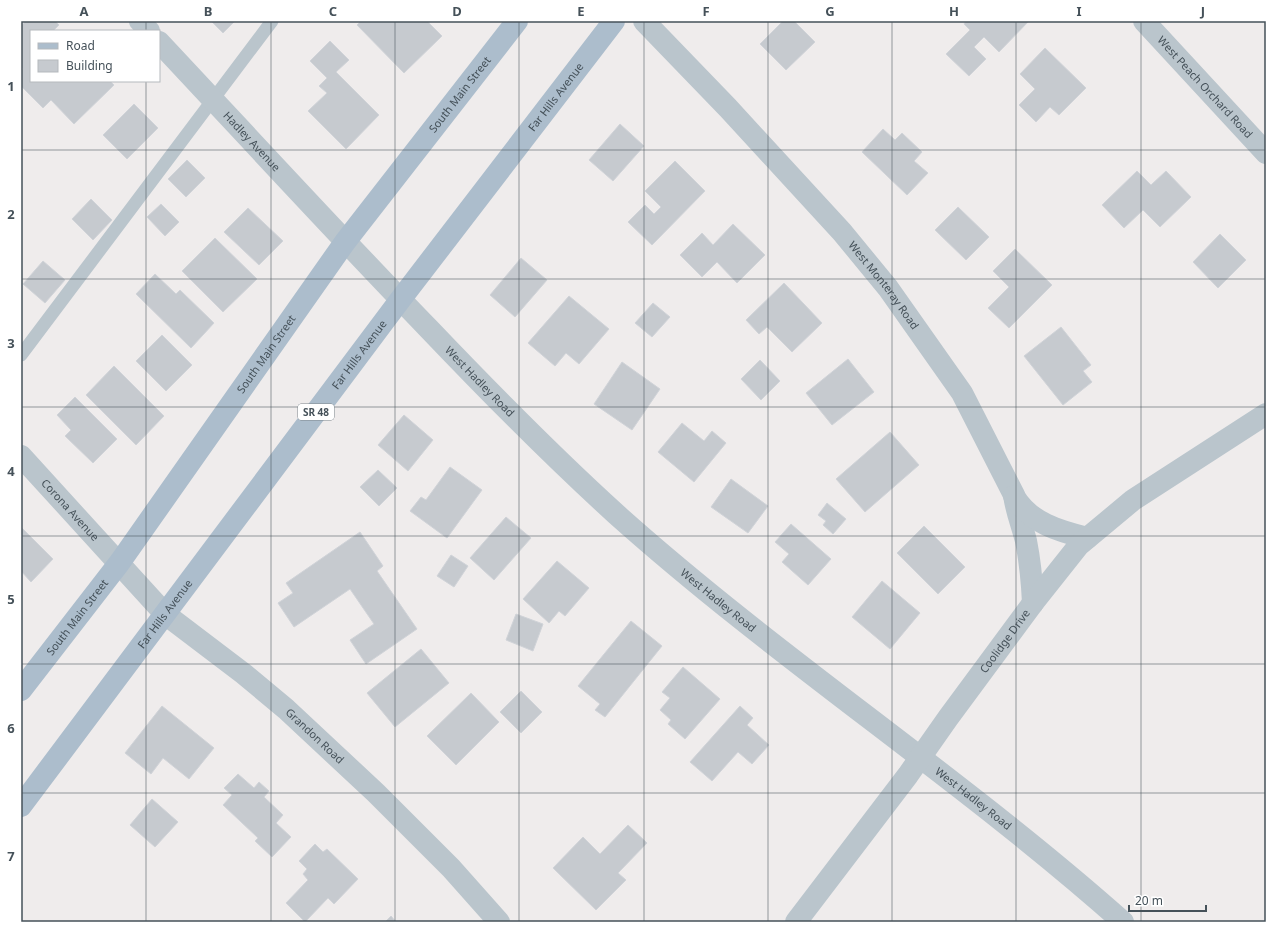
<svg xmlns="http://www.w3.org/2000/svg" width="1287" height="943" viewBox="0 0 1287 943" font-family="'Noto Sans',sans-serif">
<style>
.building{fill:#c6cacf;stroke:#d0d3d8}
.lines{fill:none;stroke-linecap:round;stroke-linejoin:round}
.service{stroke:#bac5cc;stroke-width:13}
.minor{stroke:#bac5cc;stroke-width:22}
.primary{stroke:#acbdcc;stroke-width:22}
.grid{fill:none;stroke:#455159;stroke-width:1;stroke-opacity:0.55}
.labels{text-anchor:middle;stroke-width:3;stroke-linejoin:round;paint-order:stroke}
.shield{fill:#fff;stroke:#7d858b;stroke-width:1}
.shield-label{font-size:10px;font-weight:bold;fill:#455159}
.street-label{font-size:11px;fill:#455159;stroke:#fff}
.neatline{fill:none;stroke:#455159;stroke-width:1.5}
.grid-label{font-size:13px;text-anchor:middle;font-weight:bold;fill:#455159}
</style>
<rect width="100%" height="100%" fill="#efecec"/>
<!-- building -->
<path class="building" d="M26 21H55L59 25 53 31H31V81H110L114 85 74 124 51 100 43 108 21 86V70L23 69 21 67V26Z
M211 21H235L223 33Z
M361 21H427L442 36 404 73 357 25Z
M783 21H794L815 42 786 70 760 44Z
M966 21H1029L999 52 984 37 974 47 986 59 969 76 946 54 970 30 964 24Z
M330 41 349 60 336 72 379 115 346 149 308 111 327 93 319 86 327 78 310 61Z
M1045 48 1086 88 1059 115 1050 107 1036 122 1019 105 1035 89 1020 74Z
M134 104 158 128 127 159 103 135Z
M620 124 644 146 613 181 589 160Z
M883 129 895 140 902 133 922 152 914 161 928 173 907 195 862 152Z
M187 160 205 178 186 197 168 179Z
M675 161 705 191 652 245 628 222 645 205 654 214 661 207 645 191Z
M1137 171 1151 185 1166 171 1191 197 1160 227 1143 210 1124 228 1102 205Z
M91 199 112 220 93 240 72 219Z
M161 204 179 222 165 236 147 217Z
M958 207 989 237 966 260 935 230Z
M248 208 283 241 259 265 224 232Z
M733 224 765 255 737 283 717 262 702 277 680 255 702 233 713 245Z
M1220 234 1246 260 1218 288 1193 262Z
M215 238 257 279 223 312 182 271Z
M1015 249 1052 285 1009 328 988 308 1009 287 993 271Z
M521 258 547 280 515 317 490 295Z
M43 261 65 280 45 303 23 284Z
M155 274 176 294 180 290 214 323 191 348 136 294Z
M784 283 822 323 792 352 767 327 759 334 746 320Z
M569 296 609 329 579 364 566 353 555 366 528 343Z
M653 303 670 317 652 337 635 323Z
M1061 327 1091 365 1083 371 1092 382 1063 405 1024 356Z
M162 335 192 365 166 391 136 361Z
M848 359 874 392 832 425 806 393Z
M760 360 780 381 761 400 741 379Z
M622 362 660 389 632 430 594 404Z
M114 366 164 416 136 445 86 395Z
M75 397 117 439 93 463 65 436 71 430 57 415Z
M404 415 433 440 408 471 378 445Z
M682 423 704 441 712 431 726 443 694 482 658 452Z
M890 432 919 465 865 512 836 479Z
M450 467 482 490 447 538 410 511 421 497 426 500Z
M378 470 397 488 379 506 360 487Z
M731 479 768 506 748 533 711 507Z
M827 503 846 519 833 534 823 525 826 521 818 515Z
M506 517 531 538 494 580 470 558Z
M791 524 831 559 808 585 782 562 789 554 775 542Z
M924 526 965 567 938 594 897 553Z
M21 527 53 559 31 582 21 571Z
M360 532 383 566 377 571 417 629 366 664 350 640 374 624 350 589 294 627 278 603 293 593 286 583Z
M451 555 468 566 454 587 437 576Z
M557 561 589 588 565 616 559 611 549 623 523 599Z
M882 581 920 613 890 649 852 617Z
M516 614 543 624 533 651 506 640Z
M631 621 662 646 605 717 595 710 600 704 578 686Z
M421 649 449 683 395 727 367 693Z
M683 667 720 699 685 739 668 724 671 720 660 710 670 698 662 692Z
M521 691 542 712 521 733 500 712Z
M471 693 499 722 456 765 427 736Z
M162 706 214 748 189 779 163 758 151 774 125 753Z
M740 706 753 718 747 725 769 745 752 764 738 752 712 781 690 762Z
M238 774 254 788 259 782 269 791 264 797 283 815 276 823 291 837 272 857 255 841 258 838 223 805 232 795 224 788Z
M152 799 178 822 155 847 130 825Z
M628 825 647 843 618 873 626 880 596 910 553 868 583 837 600 854Z
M315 844 323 852 327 849 358 879 334 904 328 898 305 922 286 903 308 880 303 874 307 869 299 861Z
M391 916 396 922H385Z"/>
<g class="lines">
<!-- service -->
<path class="service" d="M21 355 272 21"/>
<!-- minor -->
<g class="minor">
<path d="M140 21 149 31"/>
<path id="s1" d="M644 21 728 108 842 232 888 288 962 393 1014 495C1016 511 1022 525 1026 541 1030 561 1032 582 1033 603"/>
<path id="s2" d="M1144 21 1266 153"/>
<path id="s3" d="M159 42C249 138 338 235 429 329 490 393 551 455 616 514 778 659 961 778 1123 922"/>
<path id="s4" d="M21 456 165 614 244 674 286 709 376 793 451 868 499 922"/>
<path d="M1014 496C1030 523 1059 531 1087 538"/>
<path id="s5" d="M796 922 908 775 948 718 1033 603 1079 545 1133 500 1266 414"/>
</g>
<!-- primary -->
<g class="primary">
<path id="s6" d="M21 690 120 562 345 242 517 21"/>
<path id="s7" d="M21 806 400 300 614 21"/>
</g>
</g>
<!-- grid -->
<path class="grid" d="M146 21V31M271 21V922M395 21V922M519 21V922M644 21V922M768 21V922M892 21V922M1016 21V922M1141 21V922M146 81V922M21 150H1266M21 279H1266M21 407H1266M21 536H1266M21 664H1266M21 793H1266"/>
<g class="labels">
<!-- shield labels -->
<rect class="shield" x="298" y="404" width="36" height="16" rx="3"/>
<g class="shield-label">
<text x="316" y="416">SR 48</text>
</g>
<!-- street labels -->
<g class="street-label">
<text dy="4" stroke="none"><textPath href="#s2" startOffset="90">West Peach Orchard Road</textPath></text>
<text dy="4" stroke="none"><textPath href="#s6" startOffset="740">South Main Street</textPath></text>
<text dy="4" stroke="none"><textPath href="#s7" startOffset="888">Far Hills Avenue</textPath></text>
<text dy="4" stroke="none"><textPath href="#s3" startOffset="136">Hadley Avenue</textPath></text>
<text dy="4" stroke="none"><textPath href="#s1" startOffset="357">West Monteray Road</textPath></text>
<text dy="4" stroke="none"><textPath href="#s6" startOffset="416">South Main Street</textPath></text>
<text dy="4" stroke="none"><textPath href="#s7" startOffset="564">Far Hills Avenue</textPath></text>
<text dy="4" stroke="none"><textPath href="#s3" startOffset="467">West Hadley Road</textPath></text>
<text dy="4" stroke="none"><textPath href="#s4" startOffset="73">Corona Avenue</textPath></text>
<text dy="4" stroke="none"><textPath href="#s3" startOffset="791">West Hadley Road</textPath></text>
<text dy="4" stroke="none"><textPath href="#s7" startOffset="240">Far Hills Avenue</textPath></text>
<text dy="4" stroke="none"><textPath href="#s6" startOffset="92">South Main Street</textPath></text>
<text dy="4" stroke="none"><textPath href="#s5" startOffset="350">Coolidge Drive</textPath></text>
<text dy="4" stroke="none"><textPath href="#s4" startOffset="407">Grandon Road</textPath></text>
<text dy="4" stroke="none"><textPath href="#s3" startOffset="1114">West Hadley Road</textPath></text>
</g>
</g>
<!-- border -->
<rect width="1287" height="943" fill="none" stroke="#ffffff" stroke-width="44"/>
<!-- legend -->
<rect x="30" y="30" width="130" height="52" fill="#ffffff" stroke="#b5b9bd"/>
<rect x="38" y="43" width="20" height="6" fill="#acbdcc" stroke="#b5b9bd"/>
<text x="66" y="50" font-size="12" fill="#455159">Road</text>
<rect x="38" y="60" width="20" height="12" fill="#c6cacf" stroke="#b5b9bd"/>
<text x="66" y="70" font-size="12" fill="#455159">Building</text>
<!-- scale -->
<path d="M1129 905v6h77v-6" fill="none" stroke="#455159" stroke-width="2"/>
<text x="1135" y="905" font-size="12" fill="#455159" stroke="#ffffff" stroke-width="3" paint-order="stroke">20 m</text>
<rect x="22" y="22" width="1243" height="899" class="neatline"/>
<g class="grid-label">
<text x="84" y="16">A</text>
<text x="208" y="16">B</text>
<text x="333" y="16">C</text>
<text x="457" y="16">D</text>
<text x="581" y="16">E</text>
<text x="706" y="16">F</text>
<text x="830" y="16">G</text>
<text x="954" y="16">H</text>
<text x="1079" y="16">I</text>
<text x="1203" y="16">J</text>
<text x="11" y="91">1</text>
<text x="11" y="219">2</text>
<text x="11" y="348">3</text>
<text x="11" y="476">4</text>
<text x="11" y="604">5</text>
<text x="11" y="733">6</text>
<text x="11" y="861">7</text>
</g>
</svg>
